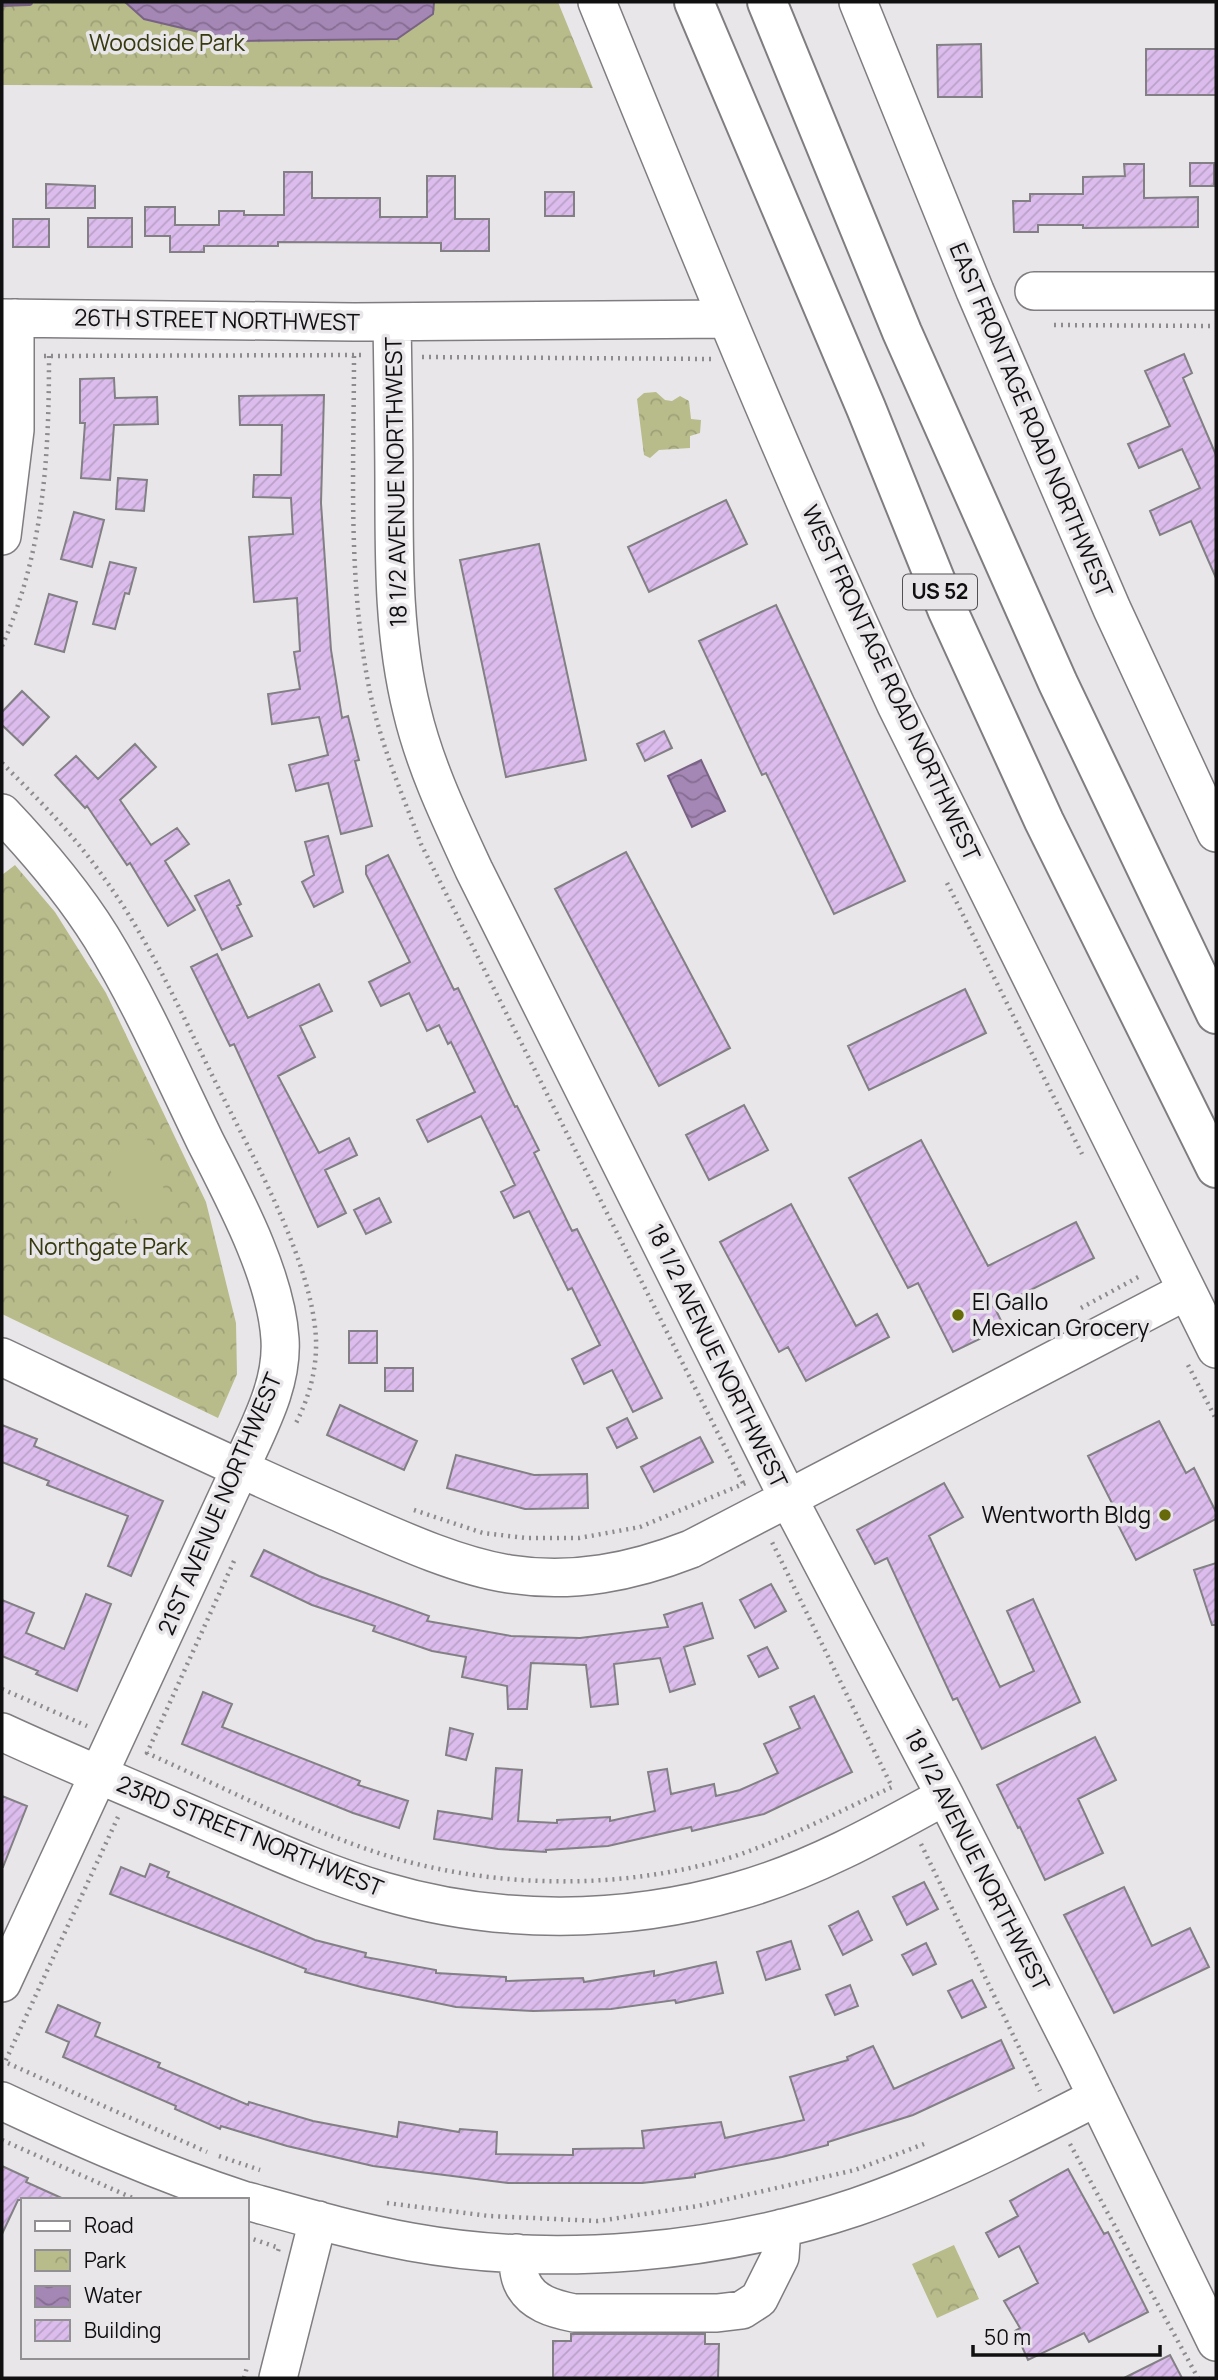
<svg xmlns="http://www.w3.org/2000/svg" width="1218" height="2380" viewBox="0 0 1218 2380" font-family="Manrope,sans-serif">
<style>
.park{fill:url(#park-crowns)}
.pitch{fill:#b8bc8b}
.water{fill:url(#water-waves);stroke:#796384;stroke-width:2}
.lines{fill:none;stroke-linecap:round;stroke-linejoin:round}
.stream{stroke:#796384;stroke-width:8}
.building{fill:url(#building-hatch);stroke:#828084;stroke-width:2}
.minor-casing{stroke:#807d81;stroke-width:40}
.highway-casing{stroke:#807d81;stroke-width:42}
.path{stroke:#8d8b8e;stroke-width:4.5;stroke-dasharray:2 5;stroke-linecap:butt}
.minor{stroke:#fff;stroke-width:37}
.highway{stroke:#fff;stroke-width:38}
.poi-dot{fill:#676a0a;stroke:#e9e6ea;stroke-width:2.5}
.labels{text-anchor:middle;stroke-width:7;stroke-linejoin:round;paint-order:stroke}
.shield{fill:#e9e6ea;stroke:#525052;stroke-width:2}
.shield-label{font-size:21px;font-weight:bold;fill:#111011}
.park-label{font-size:23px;fill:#37390e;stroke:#e9e6ea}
.street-label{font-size:23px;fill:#111011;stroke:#e9e6ea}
.poi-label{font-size:23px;fill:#111011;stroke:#e9e6ea;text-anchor:start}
</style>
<defs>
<pattern id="park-crowns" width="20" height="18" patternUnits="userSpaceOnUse" patternTransform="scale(1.75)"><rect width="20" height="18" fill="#b8bc8b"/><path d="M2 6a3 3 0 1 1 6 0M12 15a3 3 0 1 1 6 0" fill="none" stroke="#9da177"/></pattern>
<pattern id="water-waves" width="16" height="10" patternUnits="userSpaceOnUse" patternTransform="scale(1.75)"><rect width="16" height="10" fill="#a587b5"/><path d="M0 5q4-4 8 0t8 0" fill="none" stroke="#856d92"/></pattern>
<pattern id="building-hatch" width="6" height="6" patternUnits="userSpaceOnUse" patternTransform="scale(1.75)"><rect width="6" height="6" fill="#dbbcec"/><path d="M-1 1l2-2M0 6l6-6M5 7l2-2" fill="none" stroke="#bba1c9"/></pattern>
</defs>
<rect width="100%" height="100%" fill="#e9e6ea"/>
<!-- park -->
<path class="park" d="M2 2H558L593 88 2 85Z
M656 392 665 400 672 401 680 396 689 401 691 419 701 420 700 433 690 436V448L659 450 650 458 644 455 637 399 644 393Z
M15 865 55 912 106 993 206 1202 236 1323 237 1374 218 1418 2 1314V875Z
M954 2245 979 2299 937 2318 912 2264Z"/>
<!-- pitch -->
<path class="pitch" d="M147 1139 170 1207 127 1221 105 1153Z"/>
<!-- water -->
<path class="water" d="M125 2H434L433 14 397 39 237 41 144 19Z
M701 760 725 811 692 827 668 776Z"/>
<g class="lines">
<!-- stream -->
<path class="stream" d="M2 3 29 2"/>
</g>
<!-- building -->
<path class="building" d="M981 44 982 97H938L937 45Z
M1146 49H1216V95H1146Z
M1190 163H1214V186H1190Z
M1124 164H1144V198L1198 197V227L1083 228V225H1038V232H1014L1013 201H1030V194H1083V177L1125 176Z
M284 172H312V198H380V217H427V176H455V219H489V251H441V243L278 242V246H204V252H170V236H145V207H175V225H219V211H244V215H284Z
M46 184 95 186V208H46Z
M545 192H574V216H545Z
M88 218H132V247H88Z
M13 219H49V247H13Z
M1184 354 1192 373 1183 378 1216 455V578L1191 521 1160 535 1150 511 1200 488 1182 449 1139 468 1128 444 1170 426 1145 371Z
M114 378 115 398 157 397 158 424 114 425 110 480 81 478 85 423H80V379Z
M324 395 321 503 331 650 342 718 348 716 359 760 355 761 372 826 341 834 328 783 296 791 289 765 328 755 319 717 272 724 268 694 300 689 294 652 300 651 297 598 254 602 249 537 293 534 291 498 253 497 254 475H281L282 425H240L239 396Z
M118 478 147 480 144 511 116 509Z
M726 500 747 544 649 592 628 547Z
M74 512 104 520 92 567 61 559Z
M539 544 586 760 506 777 460 560Z
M110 562 136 568 129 594 125 593 115 629 93 624Z
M49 594 77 602 64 652 35 644Z
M776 605 905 881 834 914 766 773 762 775 699 641Z
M22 691 49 717 23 745 2 725V712Z
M664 731 672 748 645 761 637 744Z
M135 744 156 767 120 800 151 845 177 828 189 844 165 861 195 910 168 926 130 863 127 865 87 806 85 808 55 775 76 756 98 779Z
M328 836 343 892 314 907 302 882 314 875 305 842Z
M626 852 730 1048 659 1086 555 889Z
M388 855 454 990 458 988 515 1107 517 1106 539 1150 534 1153 572 1231 577 1229 662 1398 633 1412 612 1370 584 1384 572 1359 600 1345 572 1288 568 1290 529 1211 514 1218 501 1192 515 1185 481 1116 428 1142 417 1120 475 1092 451 1042 448 1044 439 1025 427 1031 409 993 381 1006 369 982 410 962 366 874V866Z
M229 880 241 904 237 906 252 936 222 950 195 896Z
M217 954 248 1018 319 984 332 1011 300 1026 315 1057 278 1076 319 1153 349 1138 357 1155 325 1170 346 1213 318 1227 234 1044 230 1046 191 967Z
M965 989 986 1033 869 1090 848 1046Z
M744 1105 768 1150 709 1180 686 1135Z
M921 1140 988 1266 1076 1222 1094 1258 995 1308 1004 1327 953 1352 918 1283 908 1288 849 1178Z
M379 1198 391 1222 366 1234 354 1210Z
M791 1204 856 1326 877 1314 889 1337 806 1381 788 1347 779 1352 720 1242Z
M349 1331H377V1363H349Z
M385 1368H413V1391H385Z
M340 1405 417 1441 404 1470 327 1435Z
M627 1418 637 1438 617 1448 607 1428Z
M1159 1421 1186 1473 1194 1468 1216 1512V1519L1136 1560 1111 1511 1115 1509 1088 1456Z
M2 1425 37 1439 34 1446 163 1501 131 1576 108 1566 128 1516 47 1485 49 1481 2 1462Z
M700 1437 713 1462 654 1492 641 1467Z
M456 1455 534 1475 587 1474 588 1508 525 1509 447 1488Z
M944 1483 963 1517 929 1536 1000 1687 1034 1671 1007 1611 1033 1599 1080 1702 982 1749 957 1698 953 1700 887 1558 875 1564 857 1530Z
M264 1550 319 1576 429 1616 427 1621 511 1636 580 1638 668 1627 664 1615 702 1603 713 1638 684 1647 695 1684 670 1692 660 1658 614 1664 618 1704 591 1707 586 1665 531 1663 527 1709H508L507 1686 462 1677 466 1657 432 1651 373 1631 375 1626 312 1605 251 1576Z
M1216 1563V1625H1212L1194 1570Z
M771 1584 786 1611 755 1628 740 1600Z
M86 1594 111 1604 77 1691 36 1674 38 1671 2 1656V1600L34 1613 26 1633 64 1649Z
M767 1647 778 1668 759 1677 748 1656Z
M203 1692 232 1704 222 1727 360 1781 358 1785 408 1801 399 1828 353 1813 182 1744Z
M814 1696 852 1772 764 1814 692 1831 691 1827 608 1846 546 1850V1852L498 1849 434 1839 438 1811 492 1819 496 1768 522 1770 518 1821 557 1823V1820L610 1817V1821L655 1811 648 1772 667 1769 671 1794 714 1784 716 1796 740 1790 778 1773 764 1744 800 1728 790 1707Z
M450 1728 473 1734 466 1760 446 1755Z
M1095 1737 1116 1780 1078 1799 1103 1853 1045 1880 1020 1827 1018 1828 997 1785Z
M2 1796 27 1806 3 1867H2Z
M150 1864 169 1872 167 1877 315 1940 366 1953 365 1957 436 1970V1973L506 1977V1981L583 1978 584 1982 654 1971V1976L716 1962 723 1993 676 2003 675 2000 611 2009 533 2011 456 2007 365 1988 305 1972 306 1969 110 1894 121 1867 145 1877Z
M924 1882 938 1909 907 1925 893 1897Z
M1124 1887 1152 1946 1190 1928 1209 1967 1114 2013 1064 1915Z
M858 1911 872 1940 843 1955 829 1926Z
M791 1941 800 1969 766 1980 757 1952Z
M926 1943 936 1964 913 1975 902 1955Z
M972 1980 986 2007 962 2018 948 1991Z
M850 1985 858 2006 835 2015 826 1995Z
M58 2005 100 2023 95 2036 160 2063 158 2067 248 2105 249 2102 313 2121 397 2137 399 2122 459 2132 460 2129 497 2132 496 2154 573 2155V2149L644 2148 642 2131 721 2122 725 2138 804 2120 790 2077 848 2060 847 2057 873 2046 894 2089 1001 2040 1014 2068 913 2115 828 2142V2145L782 2157 695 2174V2177L642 2183H508L373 2166 287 2146 221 2126 220 2129 175 2109 176 2106 63 2057 69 2042 46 2032Z
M2 2166 28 2178 26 2182 66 2200H18L2 2234Z
M1068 2169 1104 2234 1108 2232 1148 2312 1089 2342 1084 2333 1028 2360 1015 2331 1020 2328 1004 2301 1038 2283 1019 2246 999 2257 986 2233 1018 2216 1010 2201Z
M571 2334H705V2344H719L718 2378H553V2341H571Z
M1170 2355 1182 2378H1124Z"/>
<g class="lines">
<!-- minor casing -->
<g class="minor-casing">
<path id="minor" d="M597 2C693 238 789 473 896 705L1216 1349
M858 2 975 291 1112 609 1216 833
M1034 291H1216
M2 318 354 322 726 319
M392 322C393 379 394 436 394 493 394 566 394 639 412 711 425 766 450 818 474 870L788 1498 945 1796 1079 2060 1216 2342
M2 536 15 430V318
M2 813C39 852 73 892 101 937 141 1002 172 1073 205 1141 234 1198 276 1275 280 1339 283 1385 258 1428 240 1469L2 1983
M2 1357C112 1409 222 1462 335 1511 388 1534 452 1565 509 1574 573 1584 632 1572 691 1549L1186 1291
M2 1732C69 1763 138 1791 206 1821 264 1846 322 1873 383 1891 497 1925 624 1924 738 1891 810 1871 880 1832 945 1796
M2 2101C81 2138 160 2173 243 2200
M247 2201C301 2216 356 2232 411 2242 554 2268 719 2253 856 2207 940 2178 1019 2137 1097 2097
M517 2253C518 2262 518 2274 522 2282 531 2303 554 2309 574 2313H717L742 2310 759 2299 780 2257 782 2228
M278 2378 318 2220"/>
</g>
<!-- highway casing -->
<g class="highway-casing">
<path id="highway" d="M694 2 866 408 947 609 1044 821 1216 1168
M767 2 902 332 1058 683 1216 1014"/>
</g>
<!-- path -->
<path class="path" d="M1054 325 1216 326
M44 356 365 355
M354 356C354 469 347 585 371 697 382 748 403 796 421 844L743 1483
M422 357 711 359
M2 646C44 551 49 458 49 356
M2 763C38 799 75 836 104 878 150 941 181 1013 216 1083 251 1154 312 1260 316 1339 317 1370 309 1398 295 1425
M947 883 1082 1154
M1081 1308 1142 1275
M1188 1365 1216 1419
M414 1510 483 1533 526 1538H579L640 1527 748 1482
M234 1561 147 1753C227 1789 307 1831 391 1857 499 1889 624 1890 732 1857 787 1839 840 1811 892 1787L771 1540
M2 1689 87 1726
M118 1817 5 2062 207 2152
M921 1844 1040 2091
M2 2140 137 2200
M1070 2144 1198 2378
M219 2156 260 2170
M387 2203 489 2216 598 2221 698 2206 855 2170 924 2144
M247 2237 279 2248 278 2251
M244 2378 247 2367"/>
<!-- minor -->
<use href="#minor" class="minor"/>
<!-- highway -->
<use href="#highway" class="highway"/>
</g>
<!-- markers -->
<g class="poi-dot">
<circle cx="958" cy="1315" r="7"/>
<circle cx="1165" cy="1515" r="7"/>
</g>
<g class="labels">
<!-- shield labels -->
<rect class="shield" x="903" y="574.5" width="74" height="35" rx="5"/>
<g class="shield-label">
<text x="940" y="599">US 52</text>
</g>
<!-- park labels -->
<g class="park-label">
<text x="167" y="51">Woodside Park</text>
<text x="108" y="1255">Northgate Park</text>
</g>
<!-- street labels -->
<g class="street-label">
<text transform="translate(217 320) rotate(1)" y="8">26TH STREET NORTHWEST</text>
<text transform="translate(1031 420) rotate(67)" y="8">EAST FRONTAGE ROAD NORTHWEST</text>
<text transform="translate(396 482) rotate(-91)" y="8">18 1/2 AVENUE NORTHWEST</text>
<text transform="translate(891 683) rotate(65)" y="8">WEST FRONTAGE ROAD NORTHWEST</text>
<text transform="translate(717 1356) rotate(64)" y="8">18 1/2 AVENUE NORTHWEST</text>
<text transform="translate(220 1504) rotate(-67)" y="8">21ST AVENUE NORTHWEST</text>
<text transform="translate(250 1836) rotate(22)" y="8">23RD STREET NORTHWEST</text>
<text transform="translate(977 1860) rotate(63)" y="8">18 1/2 AVENUE NORTHWEST</text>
</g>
<!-- poi labels -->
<g class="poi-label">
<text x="972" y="1310">El Gallo<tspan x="972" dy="26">Mexican Grocery</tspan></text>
<text x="1151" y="1523" text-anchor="end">Wentworth Bldg</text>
</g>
</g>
<!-- border -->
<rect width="1218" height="2380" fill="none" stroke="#111011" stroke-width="7"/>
<!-- legend -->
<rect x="21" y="2198" width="228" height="161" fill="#e9e6ea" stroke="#939093" stroke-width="2"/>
<rect x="35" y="2221" width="35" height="10" fill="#ffffff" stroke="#939093" stroke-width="2"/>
<text x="84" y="2233" font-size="21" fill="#111011">Road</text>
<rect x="35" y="2250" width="35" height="21" fill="url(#park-crowns)" stroke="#939093" stroke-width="2"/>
<text x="84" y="2268" font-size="21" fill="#111011">Park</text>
<rect x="35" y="2286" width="35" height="21" fill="url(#water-waves)" stroke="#939093" stroke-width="2"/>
<text x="84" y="2303" font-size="21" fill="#111011">Water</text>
<rect x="35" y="2320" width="35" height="21" fill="url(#building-hatch)" stroke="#939093" stroke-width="2"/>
<text x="84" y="2338" font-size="21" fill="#111011">Building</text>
<!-- scale -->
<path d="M973 2345v10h187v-10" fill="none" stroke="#111011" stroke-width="3.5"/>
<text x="984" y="2345" font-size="21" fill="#111011" stroke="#e9e6ea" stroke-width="5" paint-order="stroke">50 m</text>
</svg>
